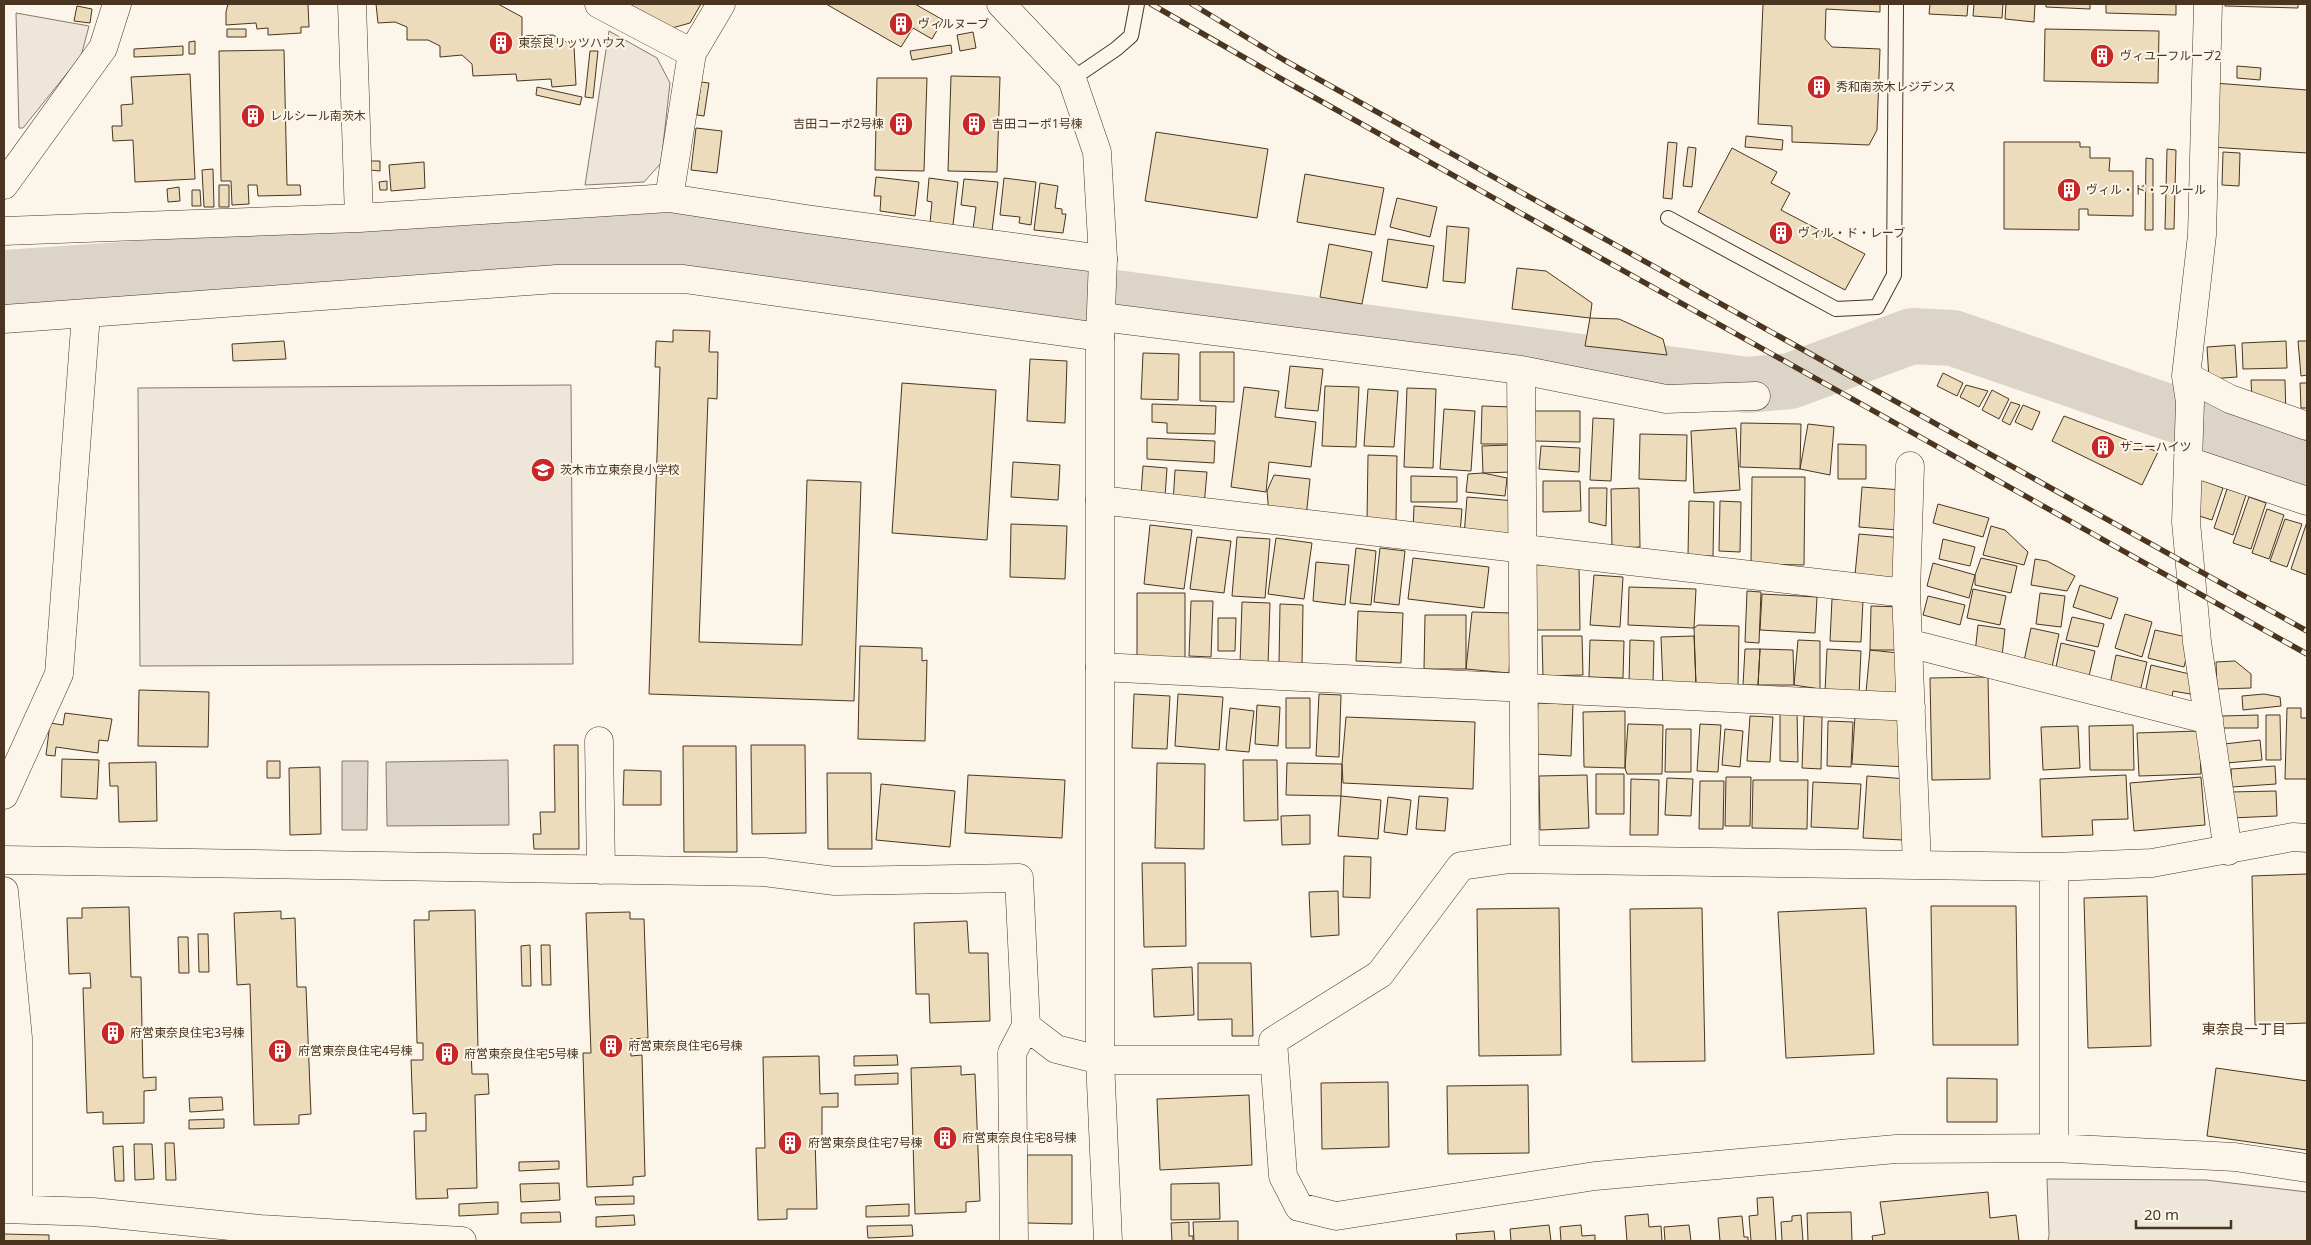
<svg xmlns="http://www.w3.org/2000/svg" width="2311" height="1245" viewBox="0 0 2311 1245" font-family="'Noto Sans','Noto Sans JP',sans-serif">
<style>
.green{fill:#ede6d9;stroke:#887966}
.water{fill:#dcd4c6;stroke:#887966}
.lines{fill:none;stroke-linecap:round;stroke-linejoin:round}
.river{stroke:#dcd4c6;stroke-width:56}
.building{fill:#ecdcbc;stroke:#4a3520}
.lane-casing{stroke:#4a3520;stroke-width:16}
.street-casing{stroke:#4a3520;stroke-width:29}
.secondary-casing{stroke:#4a3520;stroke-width:29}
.lane{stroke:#fbf6e9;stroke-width:14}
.street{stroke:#fbf6e9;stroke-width:28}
.secondary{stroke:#fbf6e9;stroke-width:28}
.rail-casing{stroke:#4a3520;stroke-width:5.5}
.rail{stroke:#fbf6e9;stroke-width:4;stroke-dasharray:11;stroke-linecap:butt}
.labels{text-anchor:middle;stroke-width:4;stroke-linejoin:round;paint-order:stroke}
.poi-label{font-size:12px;fill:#4a3520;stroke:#fbf6e9;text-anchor:start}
.neighbourhood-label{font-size:14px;fill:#4a3520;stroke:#fbf6e9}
</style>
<rect width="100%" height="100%" fill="#fbf6e9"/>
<!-- green -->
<path class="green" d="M16 13 89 26 81 56 23 128H19Z
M609 31 657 58 670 83 661 163 644 182 585 185Z
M571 385 573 664 140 666 138 388Z
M2047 1179 2206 1180 2307 1192V1241H2048L2049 1235Z"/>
<!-- water -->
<path class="water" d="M508 760 509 825 387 826 386 762Z
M342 761H368L367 830H342Z"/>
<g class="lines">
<!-- river -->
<path class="river" d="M4 278 558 241 673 237 1747 385 1790 381 1912 336 1953 338 2307 460"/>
</g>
<!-- building -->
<path class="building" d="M228 4H308L309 27H301V33L268 35V28L257 29 256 23 226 25V12Z
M376 4H498L522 17V36L553 35 574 46 576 85 552 87 551 79 517 81 516 74 473 76 472 64 462 55 440 57V46L428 40H407V27L395 22 378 23Z
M628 4H701L690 23 672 28Z
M826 4H915L943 20 932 39 913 28 901 47Z
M1763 4H1880V12L1826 9 1825 39 1832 47 1880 49 1877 130 1869 145 1792 142V126L1758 124Z
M1930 4H1968L1967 16 1929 14Z
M1974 4H2003L2002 18 1973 16Z
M2006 4H2035L2034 22 2005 19Z
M2046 4H2090V9L2046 7Z
M2106 4H2176V15L2106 13Z
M2225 4H2298V8L2225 6Z
M77 6 92 9 90 23 74 21Z
M227 29H246V37H227Z
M2045 29 2159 31 2158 83 2044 81Z
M973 32 976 48 960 51 957 35Z
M195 41V54H189V42Z
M951 45 952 53 912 60 910 51Z
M183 46V55L134 57V49Z
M284 50 287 185H300L301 195 258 196 257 185H248L249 204 232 205 231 181H221L219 51Z
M590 51H598L593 98 585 97Z
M2237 66 2261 68 2260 80 2237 78Z
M190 74 195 179 135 182 133 140 113 141 112 126H122L121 105 133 104 131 77Z
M951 76 1000 77 997 172 948 171Z
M877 78H927L924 171 875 170Z
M701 82 709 83 704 116 697 115Z
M2214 83 2307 90V153L2210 147Z
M537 87 582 97 580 105 536 95Z
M696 128 722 131 717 173 691 170Z
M1156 132 1268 149 1257 218 1145 201Z
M1746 136 1783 140 1782 150 1745 147Z
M1668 142 1677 143 1672 199 1663 198Z
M2004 142H2080V147H2090V158H2110L2109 171H2133V216L2088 215V209H2079V230L2004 229Z
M1688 147 1696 148 1692 187 1683 186Z
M1732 148 1777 172 1771 183 1790 193 1781 210 1865 254 1845 290 1698 212Z
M2167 149 2176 150 2174 229H2165Z
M2223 152 2240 153 2239 186 2222 185Z
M2146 158 2153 159V230H2145Z
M370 161H380V171L370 170Z
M424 162 425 188 391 191 389 165Z
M213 169 214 207H204L202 170Z
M1305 174 1384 188 1375 235 1297 222Z
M876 177 919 182 915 216 880 211 881 196H874Z
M929 178 958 182 953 225 930 223 932 202 927 201Z
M1004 178 1036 182 1031 225 1019 223 1020 217 1000 215Z
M964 179 998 182 992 231 973 229 976 207 961 205Z
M387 181V190H380L379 182Z
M1040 183 1058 186 1055 208 1062 209V214H1066L1063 233 1034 230Z
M219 185H229V207H219Z
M179 187 180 201 168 202 167 189Z
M192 190H200L201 206H192Z
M1397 198 1437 207 1430 237 1390 227Z
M1447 226 1469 228 1465 283 1443 281Z
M1388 239 1434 246 1427 288 1382 281Z
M1329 244 1372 252 1362 304 1320 297Z
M1517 268 1546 271 1592 303 1590 318 1512 309Z
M1590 318 1619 319 1663 339 1667 355 1585 346Z
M673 330 710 331 709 352H718L717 399 708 398 699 642 802 645 807 480 861 482 854 701 649 694 660 367H655L656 341 673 342Z
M284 341 286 359 233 361 232 344Z
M2286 341 2287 368 2243 369 2242 343Z
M2298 341H2307V375L2301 376Z
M2235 345 2237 377 2209 379 2207 347Z
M1200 352H1234V402L1200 401Z
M1143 353 1179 354 1178 400 1141 399Z
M1030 359 1067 361 1065 423 1027 421Z
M1290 366 1323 369 1318 411 1285 408Z
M1943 373 1963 383 1957 396 1937 386Z
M2251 380H2285L2286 418 2252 400Z
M902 383 996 390 987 540 892 533Z
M2300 383H2307V408H2301Z
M1966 385 1988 391 1979 407 1960 397Z
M1325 386 1359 387 1356 447 1322 446Z
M1244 387 1279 391 1275 417 1316 422 1311 467 1269 462 1266 492 1231 487Z
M1407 388 1436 389 1433 468 1404 467Z
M1368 389 1398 391 1394 447 1364 446Z
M1992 390 2009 399 1999 419 1982 410Z
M2011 402 2020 405 2010 425 2002 421Z
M1152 404 1216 406 1215 434 1167 433V423L1152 422Z
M2023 405 2040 412 2032 430 2015 422Z
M1482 406 1513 407V444H1481Z
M1444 409 1475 411 1471 471 1440 469Z
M1535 411H1580V442L1535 441Z
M2064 416 2158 452 2142 485 2052 441Z
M1593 418 1614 419 1611 481 1590 480Z
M1741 423 1801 424 1800 469 1740 467Z
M1808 424 1834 427 1830 475 1800 469Z
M1736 428 1740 490 1694 493 1691 431Z
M1640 434 1687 435 1686 481 1639 479Z
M1147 438 1215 441 1214 463 1147 459Z
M1838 444 1866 445V479H1838Z
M1510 445 1511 472 1483 473 1482 446Z
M1541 446 1580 448 1579 472 1539 469Z
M1368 455 1397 456 1396 522 1367 521Z
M1013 462 1060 465 1058 500 1011 497Z
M1143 466 1167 468 1165 497 1141 495Z
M1175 470 1207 472 1204 506 1173 504Z
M1483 473 1507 478 1505 496 1466 492 1468 474Z
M1274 475 1310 479 1306 518 1269 514 1267 491Z
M1411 476 1457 477V502H1411Z
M1752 477H1805L1804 565 1751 564Z
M2201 480 2223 488 2212 520 2196 515 2192 506Z
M1543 481H1580L1581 511 1543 512Z
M1862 487 1902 490 1898 530 1859 527Z
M1589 488H1607L1606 526 1589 522Z
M1639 488 1640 547 1612 548 1611 489Z
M2227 489 2246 495 2233 535 2214 528Z
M1467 497 1516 501 1512 540 1464 536Z
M2249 497 2266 503 2251 549 2233 543Z
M1689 501 1714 502 1713 556H1688Z
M1720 501 1741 502 1740 552 1719 551Z
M1938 504 1989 518 1983 537 1933 523Z
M1414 506 1462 509 1460 533 1413 530Z
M2267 509 2284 515 2269 559 2252 553Z
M2285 519 2302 524 2287 567 2270 561Z
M2307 522V575L2291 569Z
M1011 524 1067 526 1065 579 1010 577Z
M1150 525 1192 530 1184 589 1144 584Z
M1991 526 2005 530 2028 552 2024 565 1983 555Z
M1859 534 1903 538 1900 579 1855 575Z
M1197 537 1231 541 1224 593 1190 589Z
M1237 537 1270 539 1265 598 1232 596Z
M1276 538 1312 543 1304 599 1268 594Z
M1943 539 1975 547 1970 566 1939 559Z
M1356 548 1376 551 1371 605 1350 603Z
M1380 548 1405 551 1399 605 1374 602Z
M1413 558 1489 567 1484 608 1408 599Z
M1981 558 2017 566 2011 593 1975 585V575Z
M2035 559 2047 561 2075 576 2067 591 2031 585Z
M1316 562 1349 565 1345 605 1313 601Z
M1933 563 1975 575 1969 598 1927 586Z
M1579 564 1580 630H1535V565Z
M1594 575 1623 577 1620 627 1590 625Z
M2080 585 2118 598 2111 619 2073 607Z
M1629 587 1696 589 1694 628 1628 625Z
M1973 589 2006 596 2000 625 1967 618Z
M1747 591 1761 592 1759 643 1745 642Z
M1137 593H1185V663H1137Z
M2040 593 2065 596 2061 627 2036 624Z
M1762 594 1817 597 1815 633 1760 630Z
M1928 596 1965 605 1960 625 1923 615Z
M1832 599 1863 600 1861 642 1830 641Z
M1191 601H1213L1211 657 1189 656Z
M1242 602 1270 603 1268 665 1240 664Z
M1280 604 1303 605 1302 665 1279 664Z
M1871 606 1901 607V650H1870Z
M1358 611 1403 613 1401 663 1356 661Z
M1472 612 1512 613 1509 673 1466 669Z
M2125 614 2152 622 2142 657 2115 648Z
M1425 615H1466V669H1424Z
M2072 617 2104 624 2098 647 2066 640Z
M1218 618H1236L1235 651H1218Z
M1698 625 1739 626 1738 687 1696 685 1694 628Z
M1978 625 2005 629 2002 656 1975 653Z
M2031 628 2059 634 2052 667 2024 661Z
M2155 630 2191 638 2184 667 2148 658Z
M1542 636H1582L1583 675 1543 676Z
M1694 636 1696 685 1663 687 1661 637Z
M1590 640 1624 641 1623 678 1589 677Z
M1630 640 1654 641 1653 685 1629 684Z
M1798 640 1820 641V689L1794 685Z
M2061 643 2095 651 2088 680 2055 672Z
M860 646 922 648V661L927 660 925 741 858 739Z
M1745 649H1760L1758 685H1743Z
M1760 649 1793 650 1794 685H1758Z
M1827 649 1861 651 1859 694 1825 692Z
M1870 650 1908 654 1904 695 1866 692Z
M2116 655 2147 662 2139 696 2109 689Z
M2235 661 2251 674V688L2217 689 2216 662Z
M2151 665 2194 675 2190 694 2173 691 2171 704 2144 698Z
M1988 677 1990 779 1932 780 1930 678Z
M139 690 209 692 208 747 138 746Z
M1134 694 1170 696 1167 749 1132 748Z
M1178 694 1223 697 1219 750 1175 746Z
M1319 694 1341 695 1339 757 1316 756Z
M2264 694 2280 697 2281 706 2243 710 2242 696Z
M1286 698H1310V748H1286Z
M1538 703 1573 704 1571 756 1535 754Z
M1257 705 1280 707 1278 746 1255 744Z
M1230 708 1254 711 1249 752 1226 750Z
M2287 708H2301V718H2307V779H2285Z
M1625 711V768L1584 767 1583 712Z
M1780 711H1797L1798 762 1780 761Z
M65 713 112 719 108 741 99 740 98 753 56 747 55 756 46 755 50 723 63 725Z
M2258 715V728H2222V716Z
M2266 715H2280L2281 760H2266Z
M1750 716 1773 717 1770 762 1747 761Z
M1804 716 1822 717 1821 769 1802 768Z
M1855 716 1909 719 1906 767 1852 764Z
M1346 717 1475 722 1473 789 1343 783 1342 764Z
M1828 721 1853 722 1851 767 1827 766Z
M1628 724 1663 725 1662 774H1627L1625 768Z
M1700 724 1721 725 1718 772 1697 771Z
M2133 725 2134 770H2090L2089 726Z
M2078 726 2080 768 2043 770 2041 727Z
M1666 729H1691V772H1665Z
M1725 729 1743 731 1740 767 1722 765Z
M2199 731 2201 774 2139 776 2137 733Z
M2260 740 2262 760 2226 763 2224 744Z
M554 745H578L579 849H534L533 834H541L540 812H555Z
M751 745H805L806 833 752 834Z
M683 746H736L737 852H684Z
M62 759 99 760 97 799 61 797Z
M1243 760H1277L1278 820 1244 821Z
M267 761H280V778H267Z
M156 762 157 821 119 822 118 786H110L109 763Z
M1157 763 1205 764 1204 849 1155 848Z
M1287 763 1342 764 1341 796 1286 795Z
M2275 766 2276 784 2232 787 2231 769Z
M320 767 321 834 290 835 289 768Z
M624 770 661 771V805H623Z
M827 773H871L872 849H828Z
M1596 774H1624V814H1596Z
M968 775 1065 780 1062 838 965 833Z
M1587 775 1589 828 1540 830 1539 776Z
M2126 775 2128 819 2092 820 2093 835 2042 837 2040 779Z
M1867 776 1908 779 1903 840 1863 838Z
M1726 777H1751L1750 826H1725Z
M2201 777 2205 825 2134 831 2130 783Z
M1667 778 1693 779 1691 816 1665 815Z
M1631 779 1659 780 1658 835H1630Z
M1753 780H1808L1807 829 1752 828Z
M1700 781H1724L1723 829H1699Z
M1813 782 1861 784 1858 829 1811 827Z
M881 784 955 791 950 847 876 840Z
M2276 791 2277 816 2231 818 2230 792Z
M1341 796 1381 800 1378 839 1338 836Z
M1419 796 1448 798 1445 831 1416 829Z
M1388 797 1411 800 1407 835 1384 832Z
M1310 815V844L1282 845 1281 816Z
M1344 856 1371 857 1370 898 1343 897Z
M1142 863H1185L1186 946 1144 947Z
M2307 874V1023L2255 1025 2252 876Z
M1338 891 1339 935 1311 937 1309 892Z
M2147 896 2151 1046 2088 1048 2084 898Z
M1931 906H2016L2018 1045H1933Z
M129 907 131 977H141L143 1078 156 1077V1090L144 1091V1123L103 1124V1112L87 1113 83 988H91L90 973 69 974 67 918H82V908Z
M1559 908 1561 1055 1479 1056 1477 909Z
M1702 908 1705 1061 1632 1062 1630 909Z
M1866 908 1874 1054 1786 1058 1778 912Z
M475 910 478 1049H471L472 1074H488L489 1094 475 1095 477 1188 447 1189 448 1198 416 1199 414 1131H426V1113L413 1114 411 1060H423V1043H417L414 920H429V911Z
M281 911V919L295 918 297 987H306L311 1114 299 1115V1124L254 1125 250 984 237 985 234 913Z
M630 912V919H644L648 1038 630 1039 631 1056 642 1055 645 1176 633 1177V1185L587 1187 583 1053H591L586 913Z
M967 921 969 953H988L990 1021 930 1023 929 994H916L914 923Z
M198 934H208L209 972H199Z
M178 937H188L189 973H179Z
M530 945 531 986H522L521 946Z
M541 945H550L551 985H542Z
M1198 963H1251L1253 1036H1232V1019L1198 1020Z
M1192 967 1194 1015 1154 1017 1152 969Z
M897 1055 898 1065 854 1066V1056Z
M819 1056 820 1094 838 1093V1107H822V1137L815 1138 817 1209H787V1219L758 1220 756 1148H765L763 1057Z
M961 1066V1075L975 1074 980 1201 966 1202V1212L915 1214 911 1068Z
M2216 1068 2307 1081V1150L2207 1136Z
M898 1073V1084L855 1085V1075Z
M1947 1078 1997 1079V1122H1947Z
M1388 1082 1389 1147 1322 1149 1321 1083Z
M1528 1085 1529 1153 1448 1154 1447 1086Z
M1249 1095 1252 1165 1160 1170 1157 1099Z
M222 1097 223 1110 190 1112 189 1098Z
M224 1119V1128L189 1129V1120Z
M165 1143H174L176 1180H166Z
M134 1144H152L154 1179 135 1180Z
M123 1146 124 1181H115L113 1147Z
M1027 1155H1072V1224L1027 1223Z
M559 1161V1169L519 1171V1162Z
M559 1183 560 1200 521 1202 520 1184Z
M1219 1183 1220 1219 1171 1220V1184Z
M1988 1192 1990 1218 2016 1215 2019 1241H1873L1872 1236 1885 1234 1880 1202Z
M634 1196V1204L596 1205 595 1197Z
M1773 1197 1776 1241H1751L1749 1216 1758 1215 1757 1198Z
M498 1202V1214L459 1216V1204Z
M909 1204V1216L866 1217V1206Z
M560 1212 561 1222 521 1223V1213Z
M1851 1212 1852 1241H1808L1807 1213Z
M1648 1214 1649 1227 1661 1226 1662 1241H1627L1625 1216Z
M634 1215 635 1225 596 1227V1217Z
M1801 1215 1803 1241H1782L1781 1222 1792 1221V1216Z
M1742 1216 1744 1237H1748V1241H1720L1718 1218Z
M1238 1221V1241H1194L1193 1222Z
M1189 1222V1236H1193V1241H1172L1171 1223Z
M912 1225 913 1236 868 1238 867 1226Z
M1549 1225 1551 1241H1511L1510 1229Z
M1581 1225 1582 1236 1595 1235V1241H1561L1560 1227Z
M1689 1225 1691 1241H1665L1664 1227Z
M1494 1231 1495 1241H1457L1456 1234Z
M4 1234 49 1235V1241H4Z"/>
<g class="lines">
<!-- lane casing -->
<g class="lane-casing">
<path id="lane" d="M1072 79 1116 49 1131 36 1137 4
M1668 218 1836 309 1877 307 1894 275 1896 4"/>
</g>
<!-- street casing -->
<g class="street-casing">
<path id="street" d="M352 4 359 218
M599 4 692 53
M2208 4 2202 235 2186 376 2190 402 2186 522 2197 642 2228 851
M4 185 103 48 117 4
M669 198 692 53 721 4
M4 231 359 218 669 198 806 219 1103 259
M1102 317 1521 370 1666 399 1756 396
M4 319 557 279H684L1100 337
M1521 370 1525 859
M2186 376 2230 399 2307 426
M2188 461 2307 501
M1910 466 1906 593 1917 865
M1100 500 1906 593
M1908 643 2209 720
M1100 667 1911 707
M599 741 601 870
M4 795 59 674 86 314
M2307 838 2293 837 2152 863 2054 867 1510 859 1461 866 1380 974 1273 1041 1283 1176 1299 1207 1336 1216 1595 1176 1896 1149 2054 1148 2235 1157 2307 1168
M4 860 764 872 835 881 1019 878 1026 1026 1012 1053 1014 1241
M4 891 18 1038V1209
M1026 1026 1056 1049 1100 1060H1274
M2054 1148V867
M4 1209 93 1212 260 1229 462 1241"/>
</g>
<!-- secondary casing -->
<g class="secondary-casing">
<path id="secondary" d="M1001 4 1072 79 1097 152 1103 259 1100 337V1060L1108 1241"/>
</g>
<!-- lane -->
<use href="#lane" class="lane"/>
<!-- street -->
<use href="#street" class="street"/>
<!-- secondary -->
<use href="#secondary" class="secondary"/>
<!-- rail casing -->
<g class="rail-casing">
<path id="rail" d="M1151 4 1285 81 2307 654
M1192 4 1284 60 2307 631"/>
</g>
<!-- rail -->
<use href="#rail" class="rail"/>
</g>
<!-- icons -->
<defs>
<g id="building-disc" transform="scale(1.25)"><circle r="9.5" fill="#c62828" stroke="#fbf6e9"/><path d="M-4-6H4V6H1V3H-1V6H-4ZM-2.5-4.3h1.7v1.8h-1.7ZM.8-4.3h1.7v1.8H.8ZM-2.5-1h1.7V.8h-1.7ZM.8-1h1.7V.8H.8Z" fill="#fff"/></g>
<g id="school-disc" transform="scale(1.25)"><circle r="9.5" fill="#c62828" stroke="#fbf6e9"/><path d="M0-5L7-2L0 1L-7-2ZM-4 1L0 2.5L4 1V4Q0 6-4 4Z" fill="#fff"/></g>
</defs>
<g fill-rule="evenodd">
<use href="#building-disc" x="901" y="24"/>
<use href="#building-disc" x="501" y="43"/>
<use href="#building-disc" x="2102" y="56"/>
<use href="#building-disc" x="1819" y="87"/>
<use href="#building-disc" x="253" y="116"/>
<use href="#building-disc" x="901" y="124"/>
<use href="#building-disc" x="974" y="124"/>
<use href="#building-disc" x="2069" y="190"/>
<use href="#building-disc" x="1781" y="233"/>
<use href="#building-disc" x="2103" y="447"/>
<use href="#school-disc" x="543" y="470"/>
<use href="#building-disc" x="113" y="1033"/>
<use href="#building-disc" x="611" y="1046"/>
<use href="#building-disc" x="280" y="1051"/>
<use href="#building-disc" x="447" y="1054"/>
<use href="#building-disc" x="945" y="1138"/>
<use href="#building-disc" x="790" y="1143"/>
</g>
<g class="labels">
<!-- poi labels -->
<g class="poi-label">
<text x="918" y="28">ヴィルヌーブ</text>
<text x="518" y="47">東奈良リッツハウス</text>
<text x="2120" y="60">ヴィユーフルーブ2</text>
<text x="1836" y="91">秀和南茨木レジデンス</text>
<text x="270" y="120">レルシール南茨木</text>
<text x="884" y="128" text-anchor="end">吉田コーポ2号棟</text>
<text x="992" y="128">吉田コーポ1号棟</text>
<text x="2086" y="194">ヴィル・ド・フルール</text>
<text x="1798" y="237">ヴィル・ド・レーブ</text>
<text x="2120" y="451">サニーハイツ</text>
<text x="560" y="474">茨木市立東奈良小学校</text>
<text x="130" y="1037">府営東奈良住宅3号棟</text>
<text x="628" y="1050">府営東奈良住宅6号棟</text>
<text x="298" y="1055">府営東奈良住宅4号棟</text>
<text x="464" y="1058">府営東奈良住宅5号棟</text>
<text x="962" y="1142">府営東奈良住宅8号棟</text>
<text x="808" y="1147">府営東奈良住宅7号棟</text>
</g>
<!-- neighbourhood labels -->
<g class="neighbourhood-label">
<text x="2244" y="1034">東奈良一丁目</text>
</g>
</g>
<!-- border -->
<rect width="2311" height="1245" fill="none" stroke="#4a3520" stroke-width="10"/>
<!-- scale -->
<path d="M2136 1220v8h95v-8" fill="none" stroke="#4a3520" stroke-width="2.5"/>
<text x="2144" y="1220" font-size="15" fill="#4a3520" stroke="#fbf6e9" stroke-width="4" paint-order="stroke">20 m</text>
</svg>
